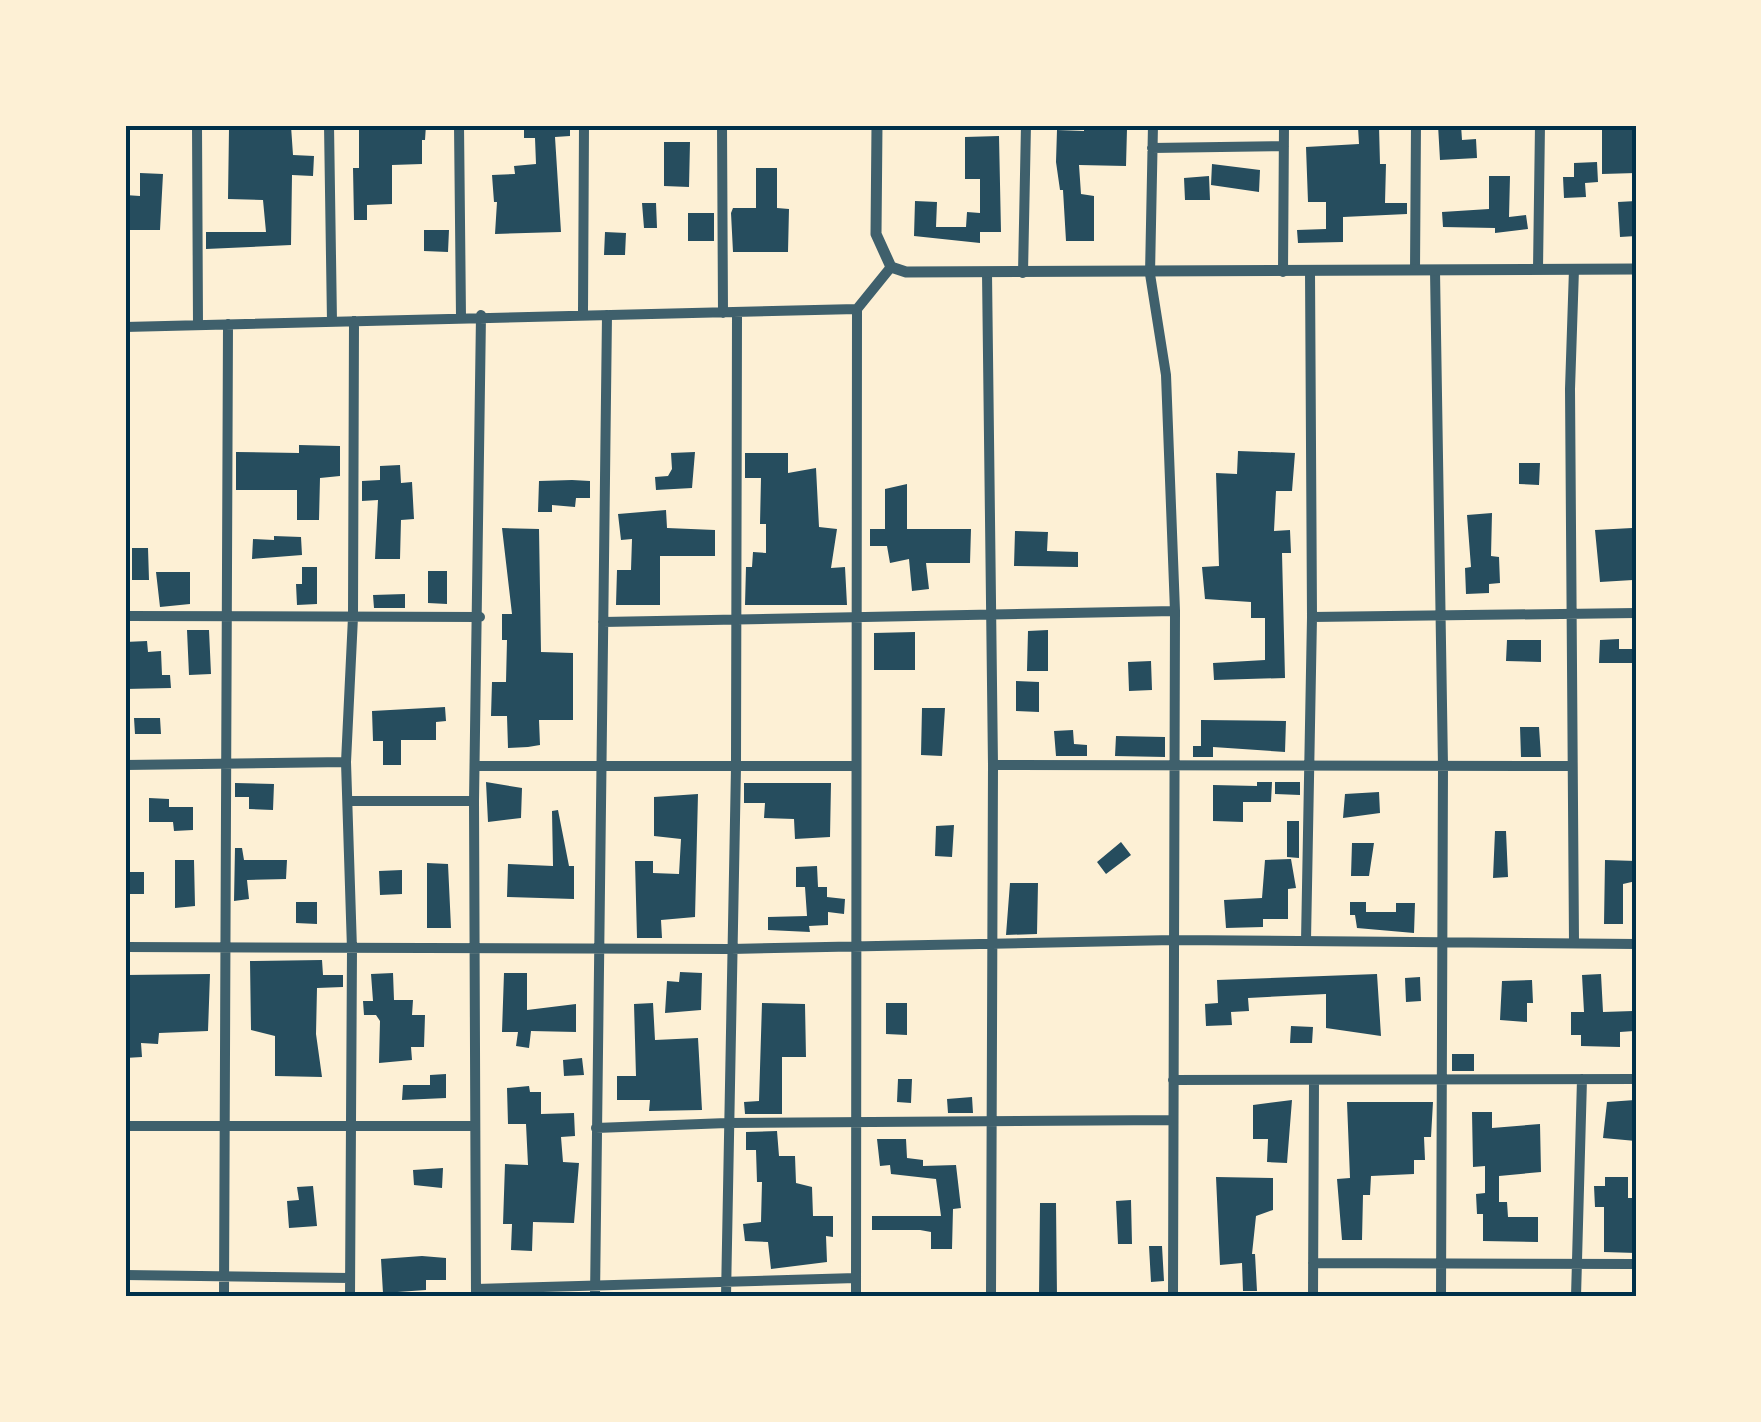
<svg xmlns="http://www.w3.org/2000/svg" width="1761" height="1422" viewBox="0 0 1761 1422" font-family="'Exo 2',sans-serif">
<style>
.building{fill:#264d5e}
.lines{fill:none;stroke-linecap:round;stroke-linejoin:round}
.minor{stroke:#3f606c;stroke-width:10}
.tertiary{stroke:#3f606c;stroke-width:11}
.neatline{fill:none;stroke:#003049;stroke-width:4}
</style>
<rect width="100%" height="100%" fill="#fdf0d5"/>
<!-- building -->
<path class="building" d="M359 125H426L425 140H422V164L392 165V204L367 205V220H354L353 168H359Z
M524 125H570V136L555 137 561 232 495 234 497 202H494L492 175 515 174 514 166 536 164 535 138H524Z
M1084 125 1127 129 1126 166 1079 165 1081 194 1094 196V241H1066L1063 190H1060L1056 162 1057 130 1084 131Z
M1438 125H1461L1462 140 1476 139 1477 158 1440 160Z
M291 126 293 155 314 156 313 176 292 175 291 245 206 249V232H266L263 200 228 199 229 129Z
M1379 126 1380 164H1386L1385 203H1407V214L1343 217V242L1298 243 1297 230 1326 229V202H1308L1306 147 1359 144 1358 127Z
M1602 126H1636V173L1602 174Z
M999 136 1001 232H980V243L914 236 915 201 937 202 936 227H966L967 212 980 213V179H965V137Z
M664 142H690L689 187 664 186Z
M1597 162 1598 182 1585 183 1586 197 1564 198 1563 177H1574V163Z
M1212 164 1260 170 1259 192 1211 185Z
M756 168H777V208L789 209 788 252H733L731 213 733 208H756Z
M140 173 163 174 160 230H125V195L140 196Z
M1209 176 1210 200H1185L1184 178Z
M1489 176H1510L1509 217 1526 215 1528 229 1495 233V228L1443 227 1442 212 1489 209Z
M1636 201V236L1620 237 1618 202Z
M642 203H656L657 228H644Z
M688 213H714V241H688Z
M424 230H449L448 252 424 251Z
M605 232 626 233 625 255H604Z
M299 445 340 446V476L320 478 319 520H297V490H236V452L299 453Z
M1238 451 1295 453 1292 491H1276L1274 531 1290 530 1291 553H1282L1285 678 1214 680 1213 663 1265 660V618H1251V602L1205 599 1202 567 1219 566 1216 473 1237 474Z
M695 452 692 488 656 490 655 477 668 476 672 469 671 453Z
M745 453H788V473L816 468 819 527 837 529 831 568 845 567 847 605H745L746 567H752L753 552 766 553V524H760L761 478H745Z
M1519 463H1540L1539 485 1519 484Z
M400 465 401 483 412 482 414 519 401 520 400 559H375L378 500 362 501V481L380 480V466Z
M572 480 590 481V498H576L575 507 552 505V512H538L539 481Z
M907 484V529H971L970 563H926L929 589 912 591 909 559 890 563 887 546H870V529H885V489Z
M666 510 667 528 715 530V556H660V605H616L617 570H631L632 539 621 540 618 514Z
M1492 513 1491 556 1499 557 1500 583 1489 584V593L1466 594 1465 568 1471 567 1467 515Z
M502 528 539 529 541 652 573 653V720H539L540 745 528 747 508 748 507 716H491L492 682H506L507 640H502V614H512Z
M1632 528 1633 580 1600 582 1595 530Z
M1015 531 1048 532 1047 551 1078 552V567L1014 566Z
M274 536 301 537 302 555 252 559 253 539 274 540Z
M132 548H148L149 580H132Z
M302 567H317V604L297 605 296 584H302Z
M428 571H447V604L428 603Z
M156 572H190V604L160 607Z
M405 594V608H374L373 595Z
M187 630H209L211 674 189 675Z
M1048 630V671H1027L1028 631Z
M915 632V670H874V633Z
M1619 639V649H1633V663H1599L1600 640Z
M1507 640H1541V662L1506 661Z
M147 641 148 652 161 651 162 675H170L171 688 125 689V642Z
M1151 661 1152 690 1129 691 1128 662Z
M1016 681 1039 682V712L1016 711Z
M445 707 446 721 436 722V740H401V765H383V741H373L372 711Z
M922 708H945L942 756 921 755Z
M134 718H160L161 734H135Z
M1201 720 1286 721 1285 752 1213 747V757H1193V746H1205H1201Z
M1520 727H1539L1541 757H1521Z
M1073 730 1074 744 1087 745V756H1056L1054 731Z
M1116 736 1165 737V757L1115 756Z
M486 782 522 788 521 818 488 822Z
M1257 782H1272L1271 802H1243V822L1213 821V785L1257 786Z
M1275 782H1300V795L1275 794Z
M235 783 274 784 273 810 249 809V797H235Z
M744 783H831L830 837 795 839 794 819 764 818 765 803H744Z
M1379 792 1380 813 1343 818 1345 794Z
M698 794 695 917 661 920 662 938H637L635 861H653V873L679 874 681 839 654 836V797Z
M149 798 169 799V807H193V830L174 831 173 822H149Z
M558 810 569 866H574V899L507 897 508 864 553 866 552 811Z
M1287 821H1299V858L1287 857Z
M954 825 952 857 935 856 936 826Z
M1495 831H1506L1508 877 1493 878Z
M1121 842 1131 855 1106 874 1097 862Z
M1352 843H1374L1369 876H1351Z
M235 848H242L244 860H287L286 879 247 880 249 899 234 901Z
M1291 859 1296 888 1288 889V919H1263V927L1226 928 1224 900 1262 898 1265 860Z
M175 860H194L195 906 175 908Z
M1605 860 1636 861V881L1623 884V924H1604Z
M427 863 448 864 451 928H427Z
M817 866 818 887H827V897L845 899 844 914 828 912V925L809 926 810 932 768 930V917L807 916 805 887H796V867Z
M402 870V894L380 895 379 871Z
M125 872H144V894H125Z
M1010 883H1038L1037 934 1006 935Z
M296 902H317V924L296 923Z
M1350 902H1366V912H1396V903H1415L1414 933 1357 928 1355 915H1350Z
M322 960 323 975H343V987L317 988 316 1034 322 1077 275 1076V1036L251 1030 250 961Z
M680 972 702 973 701 1010 665 1013 667 981 679 982Z
M393 973 394 1000H413L412 1015H425L424 1047H411L412 1060 379 1063 380 1021 376 1015H364L363 1001H373L371 974Z
M504 973H527V1010L576 1004V1032L531 1031 529 1048 516 1046 518 1032H502Z
M210 974 208 1031 159 1033 158 1044 141 1043 142 1057 125 1058 126 975Z
M1377 974 1381 1036 1326 1028V994L1248 998 1249 1011 1231 1012 1232 1025 1206 1026 1205 1004 1218 1003 1217 980Z
M1601 974 1603 1012 1633 1011 1634 1031 1620 1032V1047L1581 1046V1035H1571V1012H1584L1582 975Z
M1420 977 1421 1001 1406 1002 1405 978Z
M1532 980 1533 1003H1527V1022L1500 1020 1502 981Z
M653 1003 655 1040 698 1038 702 1110 649 1111 650 1100H617V1076H636L634 1004Z
M762 1003 805 1004 806 1057H782V1114H745L744 1102 759 1101Z
M886 1003H907V1035L886 1034Z
M1291 1026 1313 1027 1312 1043H1290Z
M1452 1054H1474V1071H1452Z
M582 1058 584 1075 564 1076 563 1060Z
M446 1074V1098L402 1100 403 1085H430V1075Z
M898 1079H912L911 1103 897 1102Z
M529 1086 530 1092H541V1114L574 1113 575 1136 561 1137 563 1162 579 1163 574 1223 533 1222 532 1251 511 1250 512 1224H503L505 1164 528 1165 526 1124H508L507 1088Z
M972 1097 973 1113H948L947 1099Z
M1292 1100 1287 1163 1267 1162 1268 1139H1253V1105Z
M1635 1100 1636 1141 1603 1138 1607 1102Z
M1347 1102H1433L1431 1137H1424L1425 1160H1414V1174L1371 1176 1370 1195H1363L1362 1240H1342L1337 1179 1350 1178Z
M1472 1112H1492V1128L1540 1124 1541 1172 1499 1176V1202H1507L1508 1217H1538V1242L1483 1241V1214H1477L1476 1194 1485 1193V1166L1473 1167Z
M777 1131 779 1156H795L796 1183 812 1187 813 1216H833V1237L826 1236 827 1262 771 1269 768 1242 745 1241 743 1224 761 1222 762 1182H757L756 1150H746V1132Z
M877 1139H906L907 1158 923 1160V1166L956 1165 961 1208 953 1209 952 1249H931V1232L920 1230H872V1216H941L936 1179 891 1174 890 1165 880 1166Z
M443 1168 442 1188 414 1185 413 1170Z
M1216 1177 1273 1178V1210L1256 1216 1252 1254H1255L1257 1291H1243L1242 1263 1220 1265Z
M1605 1177H1628V1198H1636V1253L1604 1252V1207H1595L1594 1186H1605Z
M313 1186 317 1226 289 1228 287 1201 299 1200 297 1187Z
M1131 1200 1132 1244H1118L1116 1201Z
M1040 1203H1056L1057 1297H1039Z
M1149 1246H1162L1164 1281 1151 1282Z
M422 1256 446 1258V1280H426V1290L383 1293 381 1259Z"/>
<g class="lines">
<!-- minor -->
<path class="minor" d="M197 125 198 325
M329 125 332 322
M459 125 461 317
M722 125 723 313
M1153 125 1150 274 1166 375 1175 611 1173 1297
M1152 148 1284 146
M1538 269 1540 125
M1415 270 1416 125
M1435 271 1443 766 1441 1297
M1283 272 1284 125
M987 273 993 765 991 1297
M1023 273 1026 125
M583 314 584 125
M125 327 857 309 891 267
M125 616 480 617
M1312 617 1636 613
M603 622 1175 611
M125 765 346 762
M993 765 1571 766
M475 766H856
M348 801H474
M1306 941 1312 617 1310 271
M1574 942 1570 389 1574 269
M125 947 731 949 1174 940 1636 944
M1173 1080 1636 1079
M125 1126H474
M596 1128 727 1123 1173 1120
M1313 1263 1636 1264
M125 1275 350 1278
M476 1289 856 1278
M224 1297 228 324
M350 1297 352 949 346 762 353 617 354 321
M476 1297 474 801 481 315
M595 1297 607 315
M726 1297 736 767 737 313
M856 1297 857 309
M1313 1297 1314 1080
M1576 1297 1582 1079"/>
<!-- tertiary -->
<path class="tertiary" d="M877 125 876 234 891 267 906 272 1636 269"/>
</g>
<!-- border -->
<rect width="1761" height="1422" fill="none" stroke="#fdf0d5" stroke-width="255"/>
<rect x="128" y="128" width="1506" height="1166" class="neatline"/>
</svg>
